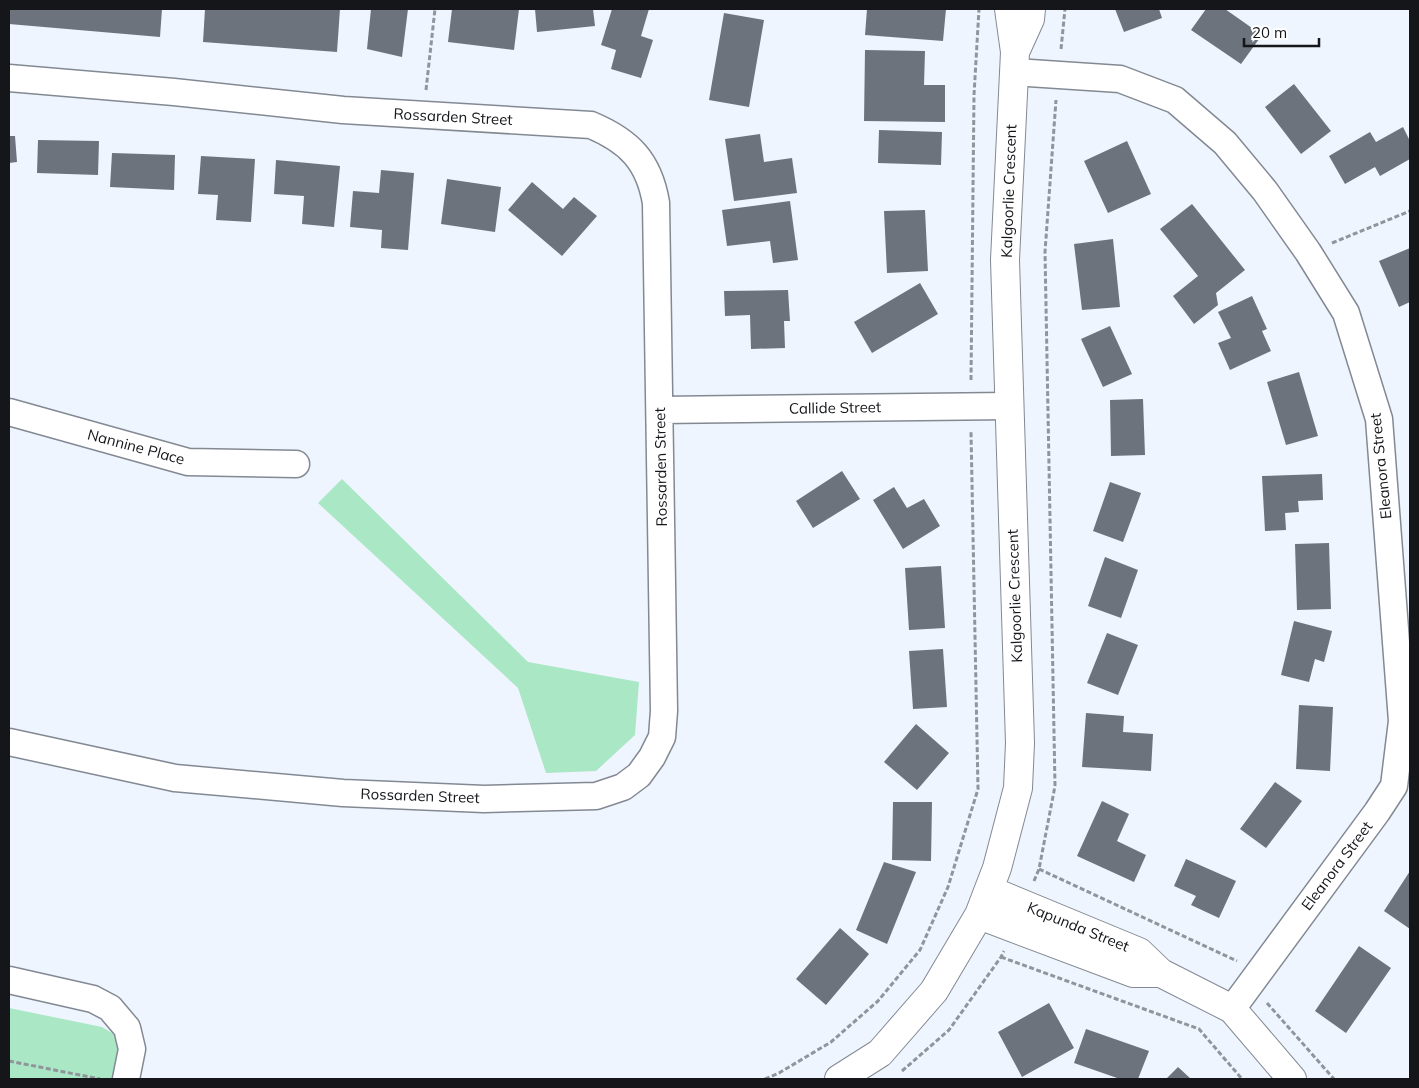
<svg xmlns="http://www.w3.org/2000/svg" width="1419" height="1088" viewBox="0 0 1419 1088" font-family="Mulish,sans-serif">
<style>
.green{fill:#a9e7c5}
.building{fill:#6d737c}
.lines{fill:none;stroke-linecap:round;stroke-linejoin:round}
.minor-casing{stroke:#838993;stroke-width:29}
.tertiary-casing{stroke:#838993;stroke-width:30}
.path{stroke:#90949b;stroke-width:3;stroke-dasharray:5 2.5;stroke-linecap:butt}
.minor{stroke:#fff;stroke-width:26}
.tertiary{stroke:#fff;stroke-width:28}
.labels{text-anchor:middle;stroke-width:5;stroke-linejoin:round;paint-order:stroke}
.street-label{font-size:15px;fill:#14161a;stroke:#fff}
</style>
<rect width="100%" height="100%" fill="#eff5fe"/>
<!-- green -->
<path class="green" d="M342 479 528 662 639 682 635 735 596 771 546 773 518 688 318 503Z
M9 1008 102 1027 112 1033 119 1042 117 1079H9Z"/>
<!-- building -->
<path class="building" d="M9 9H162L160 37 9 24Z
M205 9H340L337 52 203 42Z
M371 9H408L402 57 367 49Z
M452 9H519L514 50 448 42Z
M535 9H593L595 26 537 32Z
M612 9H649L641 36 653 40 641 78 611 69 616 50 601 45Z
M867 9H946L943 41 865 35Z
M1115 9H1159L1162 18 1124 32Z
M1206 9H1225L1262 35 1241 64 1191 30Z
M724 13 764 20 749 107 709 100Z
M865 50 925 51 924 85H945V122L864 121Z
M1294 84 1331 131 1301 154 1265 107Z
M1403 127 1410 141V159L1380 176 1375 167 1345 184 1329 156 1370 132 1376 142Z
M879 130 942 132 941 165 878 163Z
M760 134 764 162 792 158 797 193 734 201 725 139Z
M9 136H15L17 162 9 163Z
M38 140 99 141 98 175 37 173Z
M1127 141 1151 194 1108 213 1084 161Z
M112 153 175 155 174 190 110 187Z
M201 156 255 159 251 222 216 220 218 195 198 194Z
M276 160 340 166 334 227 302 224 304 196 274 194Z
M381 170 414 173 408 250 381 248 382 230 350 227 353 191 379 193Z
M447 179 501 187 495 232 441 224Z
M532 182 563 209 574 197 597 216 562 256 508 210Z
M790 201 798 260 773 263 770 241 727 246 722 210Z
M1192 204 1245 270 1216 293 1218 305 1194 324 1173 296 1198 276 1160 229Z
M925 210 928 271 887 273 884 211Z
M1113 239 1120 307 1082 310 1074 244Z
M1410 248V302L1399 307 1379 261Z
M920 283 938 314 872 353 854 322Z
M788 290 790 321H784L785 348 751 349 750 315 725 316 724 291Z
M1252 296 1267 329 1262 331 1271 351 1230 370 1218 343 1231 338 1218 312Z
M1110 326 1132 374 1103 387 1081 339Z
M1299 372 1318 436 1286 445 1267 382Z
M1143 399 1145 455 1111 456 1110 400Z
M842 471 860 499 813 528 796 501Z
M1322 474 1323 500 1298 501 1299 512 1285 513 1286 530 1265 531 1262 476Z
M1110 482 1141 493 1123 542 1093 531Z
M894 487 907 508 924 499 940 526 903 549 873 500Z
M1329 543 1331 609 1297 610 1295 544Z
M1105 557 1138 570 1121 618 1088 606Z
M941 566 945 628 909 630 905 568Z
M1294 621 1332 631 1324 662 1315 659 1309 682 1281 675Z
M1107 633 1138 645 1118 695 1087 683Z
M943 649 947 707 913 709 909 651Z
M1299 705 1333 707 1330 771 1296 769Z
M1086 713 1124 716 1123 732 1153 734 1151 771 1082 767Z
M916 724 949 753 917 790 884 762Z
M1275 782 1302 801 1266 848 1240 829Z
M1102 801 1129 814 1117 841 1146 855 1134 882 1077 856Z
M893 802H932L931 861 892 860Z
M1186 859 1236 881 1219 918 1191 905 1196 896 1174 886Z
M884 862 916 872 887 944 856 930Z
M1410 871V929L1384 911Z
M840 928 869 954 826 1005 796 979Z
M1359 946 1391 968 1346 1033 1315 1011Z
M1049 1003 1074 1048 1022 1077 998 1032Z
M1086 1029 1149 1051 1138 1079H1120L1074 1063Z
M1178 1067 1191 1079H1166Z"/>
<g class="lines">
<!-- minor casing -->
<g class="minor-casing">
<path id="minor" d="M1014 72 1120 79 1175 100 1225 143 1265 191 1308 252 1346 313 1379 419 1402 721 1394 786 1377 812 1232 1009
M9 78 174 92 343 110 591 125C629 141 649 161 656 203L664 711 662 737 652 757 639 775 623 787 596 796 484 799 343 793 175 778 9 742
M660 410 1009 406
M9 412 188 462 296 464
M9 980 93 999 110 1008 127 1028 132 1049 126 1079"/>
</g>
<!-- tertiary casing -->
<g class="tertiary-casing">
<path id="tertiary" d="M1015 52 1030 19 1031 9
M989 890 1139 952 1161 973 1232 1009 1292 1079
M979 915 1133 973H1161
M839 1079 880 1053 934 991 979 915 997 868 1018 788 1020 743 1005 260 1015 52 1009 9"/>
</g>
<!-- path -->
<path class="path" d="M1061 49 1065 9
M426 90 435 9
M1332 243 1410 211
M971 380 974 95 979 9
M1039 869 1237 961
M1034 881 1039 869 1055 786 1045 252 1056 100
M1001 957 1199 1029 1242 1079
M1267 1003 1334 1079
M9 1061 100 1079
M902 1071 949 1030 1001 957 1004 951
M765 1079 779 1073 831 1042 878 1001 920 950 948 887 978 789 971 432"/>
<!-- minor -->
<use href="#minor" class="minor"/>
<!-- tertiary -->
<use href="#tertiary" class="tertiary"/>
</g>
<g class="labels">
<!-- street labels -->
<g class="street-label">
<text transform="translate(453 117) rotate(3)" y="5">Rossarden Street</text>
<text transform="translate(1009 191) rotate(-88)" y="5">Kalgoorlie Crescent</text>
<text transform="translate(835 408) rotate(-1)" y="5">Callide Street</text>
<text transform="translate(136 447) rotate(15)" y="5">Nannine Place</text>
<text transform="translate(1381 466) rotate(-96)" y="5">Eleanora Street</text>
<text transform="translate(661 467) rotate(-91)" y="5">Rossarden Street</text>
<text transform="translate(1015 596) rotate(-92)" y="5">Kalgoorlie Crescent</text>
<text transform="translate(420 796) rotate(2)" y="5">Rossarden Street</text>
<text transform="translate(1337 866) rotate(-53)" y="5">Eleanora Street</text>
<text transform="translate(1078 927) rotate(22)" y="5">Kapunda Street</text>
</g>
</g>
<!-- border -->
<rect width="1419" height="1088" fill="none" stroke="#14161a" stroke-width="20"/>
<!-- scale -->
<path d="M1244 38v8h75v-8" fill="none" stroke="#14161a" stroke-width="2.5"/>
<text x="1252" y="38" font-size="15" fill="#14161a" stroke="#ffffff" stroke-width="4" paint-order="stroke">20 m</text>
</svg>
